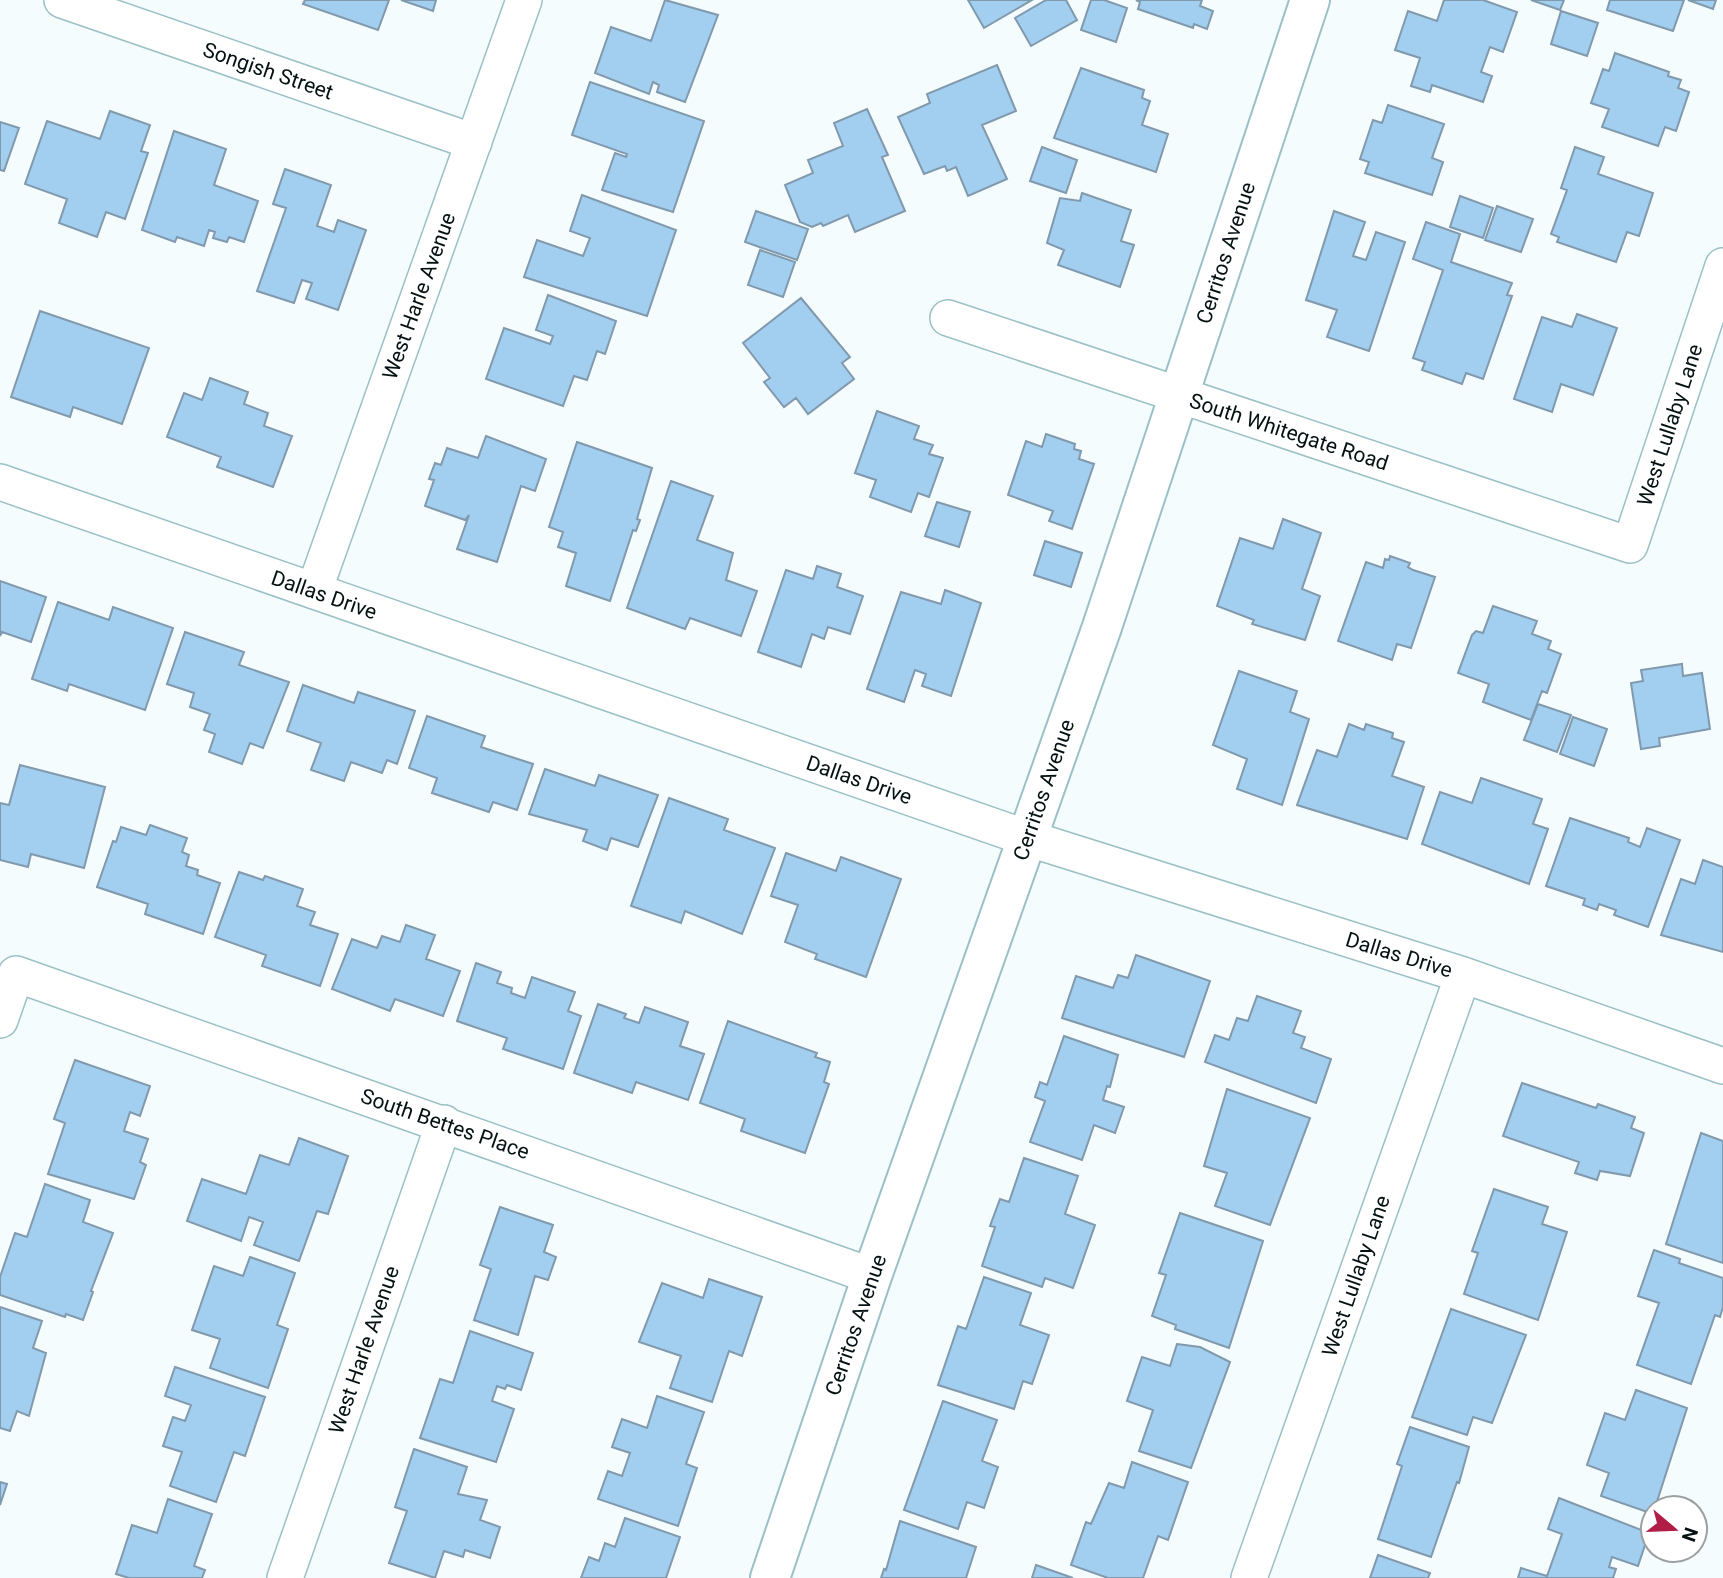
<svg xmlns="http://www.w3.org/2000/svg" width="1723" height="1578" viewBox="0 0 1723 1578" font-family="Roboto,sans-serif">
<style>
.building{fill:#a2cef0;stroke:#8099ac;stroke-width:2}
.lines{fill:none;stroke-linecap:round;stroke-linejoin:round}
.street-casing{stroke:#9bc0c6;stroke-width:38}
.secondary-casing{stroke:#9bc0c6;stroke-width:42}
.street{stroke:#fff;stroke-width:35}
.secondary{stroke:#fff;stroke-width:38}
.labels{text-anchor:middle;stroke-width:5;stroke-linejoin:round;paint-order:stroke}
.street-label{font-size:21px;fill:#041113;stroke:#fff}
</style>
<rect width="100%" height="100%" fill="#f4fcfd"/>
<!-- building -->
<path class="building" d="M305 0H389L378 30 303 4Z
M401 0H436L433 11Z
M665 0 718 15 685 102 657 92 659 85 653 82 649 94 595 73 611 27 651 41Z
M968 0H1032L984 28Z
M1046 0H1066L1077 20 1031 46 1015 18Z
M1091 0H1104L1127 8 1116 42 1081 30Z
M1136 0H1202L1200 6 1213 11 1207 29 1194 24 1193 28 1138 9 1140 2Z
M1444 0H1483L1517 12 1503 52 1490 47 1481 72 1492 76 1483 102 1432 85 1430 92 1411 86 1420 58 1395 50 1408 11 1437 21Z
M1531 0H1564L1560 10Z
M1610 0H1684L1673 31 1607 10Z
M1688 0H1716L1713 9Z
M1561 11 1598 23 1587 56 1551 44Z
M1615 53 1669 72 1668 76 1681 80 1678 88 1689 92 1676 131 1665 127 1658 146 1602 127 1609 109 1591 103 1603 69 1609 71Z
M997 65 1016 111 982 125 1007 179 968 196 956 167 947 171 945 166 924 174 898 117 930 103 927 94Z
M1081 68 1144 90 1142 98 1150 101 1142 125 1168 134 1156 172 1054 138Z
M590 82 704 121 673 212 602 190 615 153 626 157 627 154 572 135Z
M1388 105 1444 124 1432 158 1443 162 1432 195 1365 173 1369 162 1360 159 1373 120 1382 123Z
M867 109 888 155 882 157 905 211 855 232 848 215 823 226 821 223 812 227 800 222 785 185 813 173 808 160 843 146 834 123Z
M110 111 150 125 141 151 148 153 125 219 106 212 97 237 59 223 67 199 25 184 47 121 100 139Z
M0 122 19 128 4 171 0 170Z
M174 131 226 149 214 185 258 201 244 242 229 237 227 242 213 238 215 232 209 230 204 246 177 237 175 242 142 230Z
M1042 147 1077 160 1066 193 1030 181Z
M1575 147 1604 157 1598 174 1653 193 1639 236 1627 232 1616 262 1557 242 1559 237 1551 234 1567 190 1561 188Z
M285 169 331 185 317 226 334 232 338 220 366 230 338 310 306 299 312 283 302 280 294 303 257 291 286 208 273 204Z
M1082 193 1131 210 1121 241 1134 245 1120 287 1058 265 1064 250 1047 243 1060 198 1080 201Z
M582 195 676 230 647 316 524 277 537 240 583 256 590 238 570 231Z
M1460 196 1493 208 1483 238 1450 227Z
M1497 206 1533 219 1521 252 1485 240Z
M756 211 808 229 797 260 745 242Z
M1334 211 1365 222 1353 256 1366 260 1376 232 1405 242 1369 351 1327 337 1337 310 1306 300Z
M1426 222 1460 234 1451 262 1512 283 1507 295 1512 296 1483 379 1466 373 1462 384 1422 370 1425 362 1413 358 1443 270 1413 259Z
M760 250 795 262 783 297 748 285Z
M548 295 616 321 605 354 597 351 587 380 574 376 563 406 486 379 504 328 550 344 553 336 536 330Z
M801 298 850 357 842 363 854 379 808 414 796 398 784 407 764 382 770 378 743 343Z
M40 311 149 348 122 424 73 407 70 417 11 397Z
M1577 314 1617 328 1593 395 1561 384 1552 412 1514 399 1542 317 1572 327Z
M210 378 248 392 244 404 268 413 264 426 292 436 273 487 217 467 221 457 167 437 184 393 202 400Z
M877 411 919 426 914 439 933 445 929 454 943 458 929 497 918 493 911 512 870 497 876 480 855 473Z
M1046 434 1075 444 1074 449 1081 451 1079 459 1094 464 1072 529 1049 521 1053 511 1008 495 1026 441 1042 447Z
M486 436 546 459 535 491 521 486 497 562 457 549 469 515 465 520 425 506 434 480 429 479 435 463 441 465 447 448 478 458Z
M577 442 652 468 637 519 640 520 636 531 633 530 610 601 566 586 576 553 558 547 563 532 549 527Z
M671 481 713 496 697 540 733 553 726 580 757 591 741 636 690 618 685 629 627 608Z
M937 502 970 512 959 547 925 536Z
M1283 519 1321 533 1302 589 1320 596 1305 640 1252 624 1254 620 1217 606 1240 538 1273 549Z
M1045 541 1082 553 1071 587 1034 575Z
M1390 556 1410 563 1408 567 1413 570 1435 577 1411 648 1397 644 1392 660 1338 641 1366 562 1383 568 1385 559 1389 560Z
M817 566 841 574 837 587 863 596 850 634 828 627 824 639 812 634 801 667 758 652 786 570 813 579Z
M0 581 46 597 31 642 2 632 0 636Z
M945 590 981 603 951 696 922 686 926 674 915 670 904 702 867 689 901 592 941 604Z
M58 602 109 620 113 607 173 628 145 710 69 684 67 691 32 679Z
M1493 606 1537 621 1532 634 1551 641 1548 649 1561 654 1547 693 1542 691 1531 720 1483 702 1489 684 1458 673 1472 635 1476 631 1483 633Z
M185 632 244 652 239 665 289 682 263 748 250 743 242 764 209 752 215 734 204 730 210 714 190 707 194 693 167 684Z
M1682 664 1683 676 1702 673 1710 729 1659 738 1660 746 1641 749 1631 683 1643 681 1641 670Z
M1239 671 1297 691 1290 712 1309 719 1282 805 1237 789 1247 759 1213 745Z
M303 685 354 703 358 692 415 711 397 764 387 760 382 773 351 762 344 781 311 770 321 743 287 731Z
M1538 704 1571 715 1557 752 1524 740Z
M427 716 485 736 481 747 533 764 517 810 493 802 489 812 432 793 437 778 409 768Z
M1573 717 1607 729 1594 766 1560 754Z
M1349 724 1364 730 1366 724 1393 733 1392 738 1404 742 1392 776 1424 787 1407 839 1297 805 1317 750 1337 757Z
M20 765 105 787 84 868 31 854 28 867 0 860V803L9 805Z
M545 769 595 786 599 775 658 795 638 847 611 838 607 850 583 841 587 830 529 814Z
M1481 778 1542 799 1533 824 1548 829 1529 884 1422 844 1440 792 1472 803Z
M669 798 728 819 724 830 775 848 742 934 685 911 681 923 631 906Z
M1570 818 1629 838 1628 842 1640 847 1647 828 1680 840 1648 927 1614 915 1616 910 1599 904 1597 910 1583 905 1585 899 1546 886Z
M150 825 187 838 182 852 189 855 186 866 198 870 197 875 220 883 203 934 145 914 148 904 97 887 113 841 116 842 121 827 146 835Z
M786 853 836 871 841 857 901 879 866 977 815 959 817 954 785 942 798 905 771 896Z
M1703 860 1723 867V952L1661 935 1681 879 1695 884Z
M239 872 263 880 265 876 303 889 297 906 315 912 310 925 338 934 320 986 262 966 266 955 215 937Z
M406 925 435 935 426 959 460 971 443 1016 395 999 390 1011 332 989 352 939 377 948 382 936 400 942Z
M1136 955 1210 981 1184 1057 1062 1018 1076 976 1113 988 1118 975 1128 978Z
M476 963 501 972 497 983 512 988 511 993 525 998 532 977 575 992 568 1011 581 1016 563 1069 503 1049 507 1038 457 1021Z
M1257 996 1301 1011 1293 1033 1305 1037 1301 1048 1331 1059 1316 1103 1205 1062 1215 1035 1229 1040 1237 1018 1248 1021Z
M598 1004 626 1014 624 1018 639 1023 645 1007 688 1022 680 1046 704 1054 688 1100 636 1082 632 1093 574 1073Z
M728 1021 817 1053 815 1057 830 1062 824 1082 829 1084 805 1153 741 1131 745 1119 700 1103Z
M1064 1036 1118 1055 1110 1087 1107 1086 1103 1100 1124 1107 1115 1133 1094 1125 1082 1160 1030 1142 1045 1101 1035 1097 1040 1082 1047 1085Z
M75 1060 150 1086 140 1116 130 1112 124 1131 148 1139 140 1162 146 1165 134 1199 48 1174 65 1123 54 1119Z
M1522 1083 1596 1108 1598 1104 1635 1117 1631 1128 1644 1133 1630 1176 1600 1171 1597 1180 1575 1173 1579 1162 1503 1136Z
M1227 1089 1310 1118 1270 1225 1215 1206 1227 1173 1204 1166Z
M1701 1133 1723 1141V1263L1666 1244Z
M299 1138 348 1156 328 1214 317 1211 299 1261 254 1245 263 1222 249 1217 241 1241 187 1221 202 1179 246 1194 260 1155 289 1165Z
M1024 1158 1078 1176 1065 1214 1095 1225 1073 1288 1045 1278 1042 1287 982 1266 995 1227 990 1226 1000 1199 1009 1202Z
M45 1184 90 1200 83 1222 113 1233 91 1291 93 1292 83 1320 66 1314 65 1317 0 1295V1277L15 1233 27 1237Z
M1494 1189 1548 1207 1542 1224 1567 1232 1538 1320 1464 1294 1478 1253 1472 1251Z
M500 1207 553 1225 544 1252 556 1257 548 1280 535 1276 518 1335 474 1320 491 1269 480 1265Z
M1180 1213 1263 1241 1229 1348 1175 1329 1176 1325 1152 1316 1166 1275 1159 1273Z
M1654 1250 1680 1259 1679 1263 1723 1278V1307L1720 1317 1715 1315 1691 1384 1637 1365 1659 1303 1638 1296Z
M250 1257 295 1273 277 1325 288 1329 268 1388 210 1368 220 1339 192 1330 214 1266 243 1276Z
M984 1277 1031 1293 1020 1325 1049 1335 1032 1384 1023 1381 1014 1409 938 1385 958 1326 966 1329Z
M709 1279 762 1297 742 1356 729 1351 712 1402 670 1388 681 1356 639 1342 662 1283 703 1298Z
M0 1307 42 1321 33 1348 46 1353 29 1416 17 1411 10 1431 0 1428Z
M1451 1309 1526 1335 1492 1423 1473 1417 1467 1435 1412 1417Z
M470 1331 533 1353 521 1390 507 1385 505 1389 497 1386 492 1401 514 1409 496 1462 420 1438 440 1379 453 1383Z
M1177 1344 1200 1347 1230 1362 1191 1468 1139 1451 1153 1410 1127 1401 1142 1357 1170 1366Z
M175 1367 265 1397 245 1456 234 1452 216 1502 170 1486 182 1452 163 1446 173 1417 185 1421 191 1405 165 1396Z
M1636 1390 1687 1408 1653 1514 1601 1496 1609 1473 1587 1465 1605 1413 1625 1420Z
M657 1396 704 1412 686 1464 697 1468 678 1526 598 1499 608 1471 622 1476 630 1453 612 1447 622 1419 647 1428Z
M943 1401 997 1420 982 1461 998 1467 984 1508 967 1502 958 1529 904 1510Z
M1410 1427 1469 1447 1459 1483 1457 1482 1431 1557 1378 1539 1402 1466 1397 1464Z
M414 1449 467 1467 458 1494 487 1500 480 1520 500 1527 490 1558 465 1550 463 1557 444 1551 435 1578 389 1563 407 1511 395 1507Z
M1132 1462 1188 1482 1168 1540 1158 1536 1143 1578H1108L1071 1565 1086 1522 1091 1524 1109 1483 1124 1488Z
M0 1482 7 1484 0 1505Z
M1559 1498 1649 1533 1638 1566 1612 1557 1609 1567 1616 1569 1613 1578H1518L1521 1568 1547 1576 1562 1534 1548 1529Z
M168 1499 212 1514 194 1566 205 1570 202 1578H129L116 1574 132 1525 157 1533Z
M625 1518 680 1537 666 1578H581L589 1557 599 1561 605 1543 615 1547Z
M900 1521 976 1547 966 1578H881L884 1569 886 1570Z
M1378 1555 1430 1573 1428 1578H1370Z
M1036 1565 1073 1578H1032Z"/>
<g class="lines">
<!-- street casing -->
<g class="street-casing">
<path id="street" d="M62 0 474 142
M948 318 1630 545 1723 266
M0 482 1027 838 1463 975 1723 1066
M314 591 524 0
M0 1020 16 974 872 1276
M285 1578 444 1123
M1249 1578 1463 975"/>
</g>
<!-- secondary casing -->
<g class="secondary-casing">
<path id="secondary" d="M770 1578 872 1276 1102 627 1310 0"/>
</g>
<!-- street -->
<use href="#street" class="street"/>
<!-- secondary -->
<use href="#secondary" class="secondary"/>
</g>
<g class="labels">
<!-- street labels -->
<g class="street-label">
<text transform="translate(268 71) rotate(19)" y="7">Songish Street</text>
<text transform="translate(1226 253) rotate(-72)" y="7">Cerritos Avenue</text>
<text transform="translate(419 296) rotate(-70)" y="7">West Harle Avenue</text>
<text transform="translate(1670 425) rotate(-72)" y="7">West Lullaby Lane</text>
<text transform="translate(1289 432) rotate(18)" y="7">South Whitegate Road</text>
<text transform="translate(324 595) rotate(19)" y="7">Dallas Drive</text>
<text transform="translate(859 780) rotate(19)" y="7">Dallas Drive</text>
<text transform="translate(1044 790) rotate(-71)" y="7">Cerritos Avenue</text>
<text transform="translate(1399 955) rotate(17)" y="7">Dallas Drive</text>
<text transform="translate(445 1124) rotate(19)" y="7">South Bettes Place</text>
<text transform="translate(1356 1276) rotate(-71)" y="7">West Lullaby Lane</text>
<text transform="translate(856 1325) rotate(-71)" y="7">Cerritos Avenue</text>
<text transform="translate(364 1350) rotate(-71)" y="7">West Harle Avenue</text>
</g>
</g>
<!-- north arrow -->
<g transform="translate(1674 1529) rotate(109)"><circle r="33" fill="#ffffff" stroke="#9ba0a1" stroke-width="2"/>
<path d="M0-5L12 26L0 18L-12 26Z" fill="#b01d47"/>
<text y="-10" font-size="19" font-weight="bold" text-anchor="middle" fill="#041113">N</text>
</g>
</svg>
